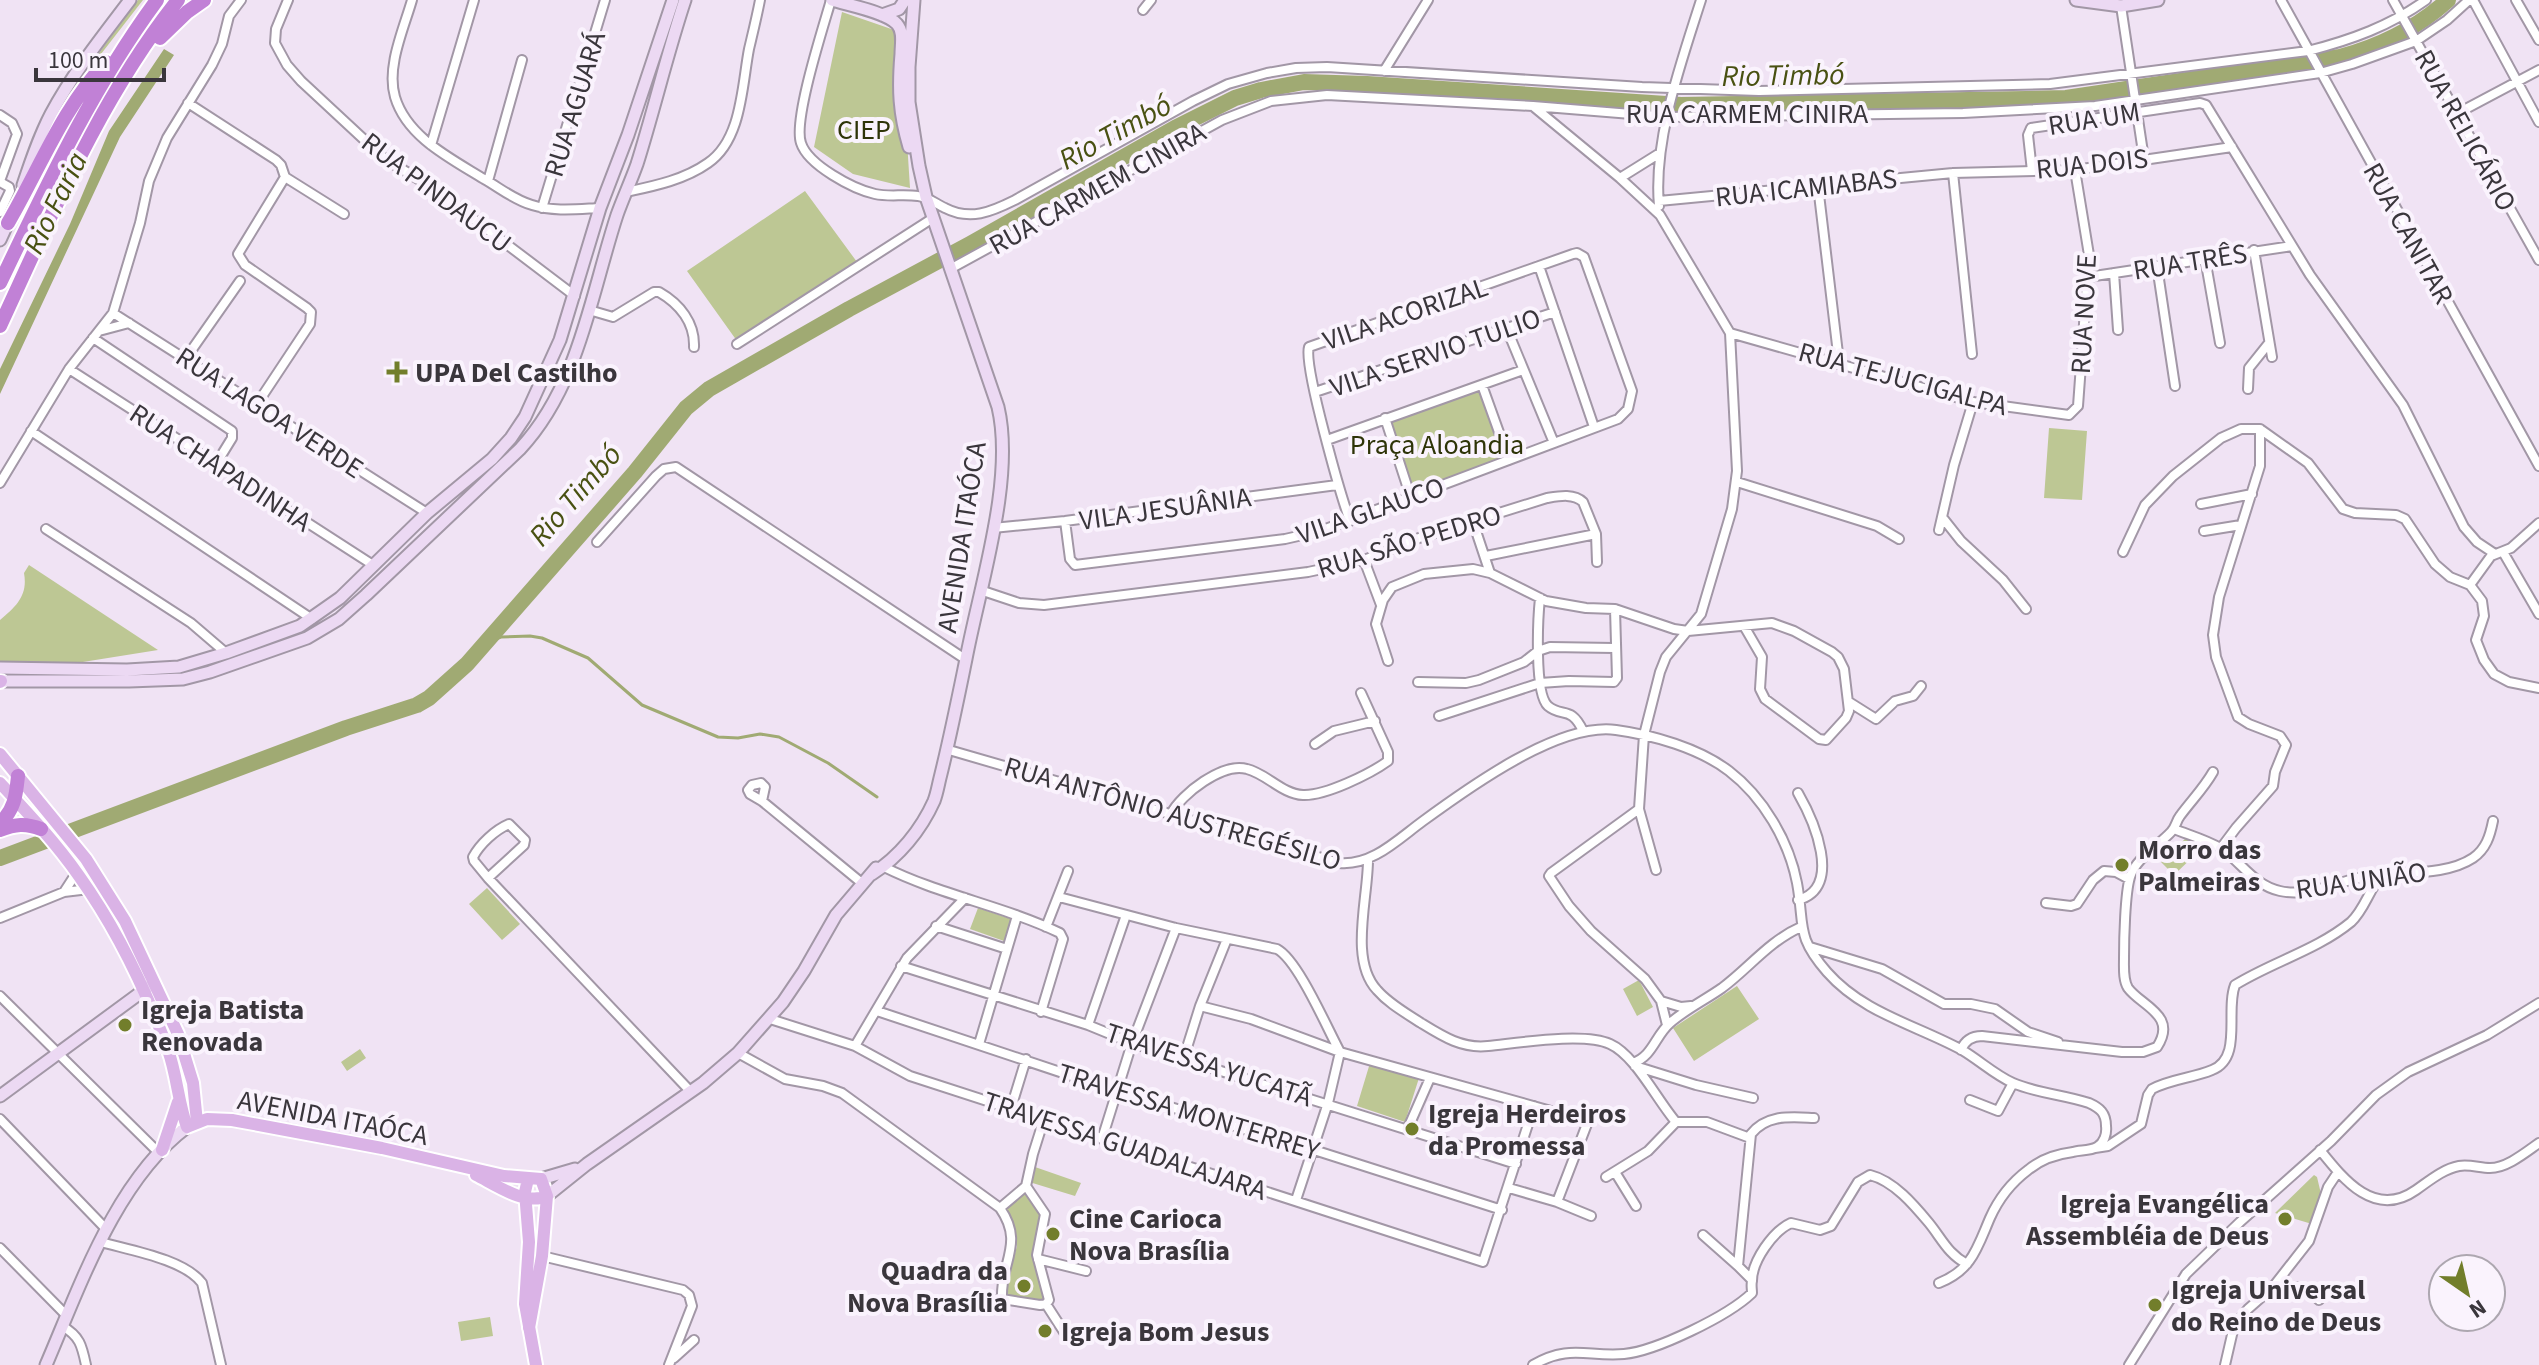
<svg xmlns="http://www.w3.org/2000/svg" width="2539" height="1365" viewBox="0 0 2539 1365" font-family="'Source Sans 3',sans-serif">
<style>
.green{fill:#bdc794}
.water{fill:#a0aa73}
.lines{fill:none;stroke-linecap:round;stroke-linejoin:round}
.stream{stroke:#a0aa73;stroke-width:3}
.river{stroke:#a0aa73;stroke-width:16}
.street-casing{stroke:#a297a6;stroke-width:12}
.secondary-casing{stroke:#a297a6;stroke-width:15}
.primary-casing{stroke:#fff;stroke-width:16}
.highway-casing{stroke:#fff;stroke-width:18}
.street{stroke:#fff;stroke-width:8}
.secondary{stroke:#ecd9f3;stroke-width:11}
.primary{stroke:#dab3e6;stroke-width:12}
.highway{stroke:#c181d6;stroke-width:14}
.poi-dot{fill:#727e2b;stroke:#faf3fd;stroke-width:3}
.labels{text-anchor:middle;stroke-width:8;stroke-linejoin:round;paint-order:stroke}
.street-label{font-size:28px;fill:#3a363c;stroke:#faf3fd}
.park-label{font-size:28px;fill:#2e3408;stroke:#faf3fd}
.poi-label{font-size:28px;font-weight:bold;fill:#3a363c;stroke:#faf3fd;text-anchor:start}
.water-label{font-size:30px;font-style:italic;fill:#495112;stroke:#faf3fd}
</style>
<rect width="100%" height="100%" fill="#f0e3f4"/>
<!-- green -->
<path class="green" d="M138 0H143L101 54 58 117 94 60Z
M842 12 900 32 910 188 853 174 814 147Z
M805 191 857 262 737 341 687 271Z
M1479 391 1502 452V458L1414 491 1391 425 1392 422Z
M2049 428 2087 431 2082 500 2044 498Z
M29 565 158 650 64 665 0 662V620C17 606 28 595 24 573Z
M2186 838 2199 851 2174 875 2161 862Z
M487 888 520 924 502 940 469 904Z
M978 908 1011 919 1004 941 970 929Z
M1639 980 1653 1007 1637 1016 1623 989Z
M1737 986 1759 1019 1694 1061 1673 1028Z
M360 1049 366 1058 347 1071 341 1062Z
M1370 1063 1419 1078 1405 1122 1357 1106Z
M1035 1167 1081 1183 1075 1196 1026 1181Z
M2314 1175 2317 1177 2321 1194 2312 1224 2275 1213Z
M1023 1193 1029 1194 1041 1212 1033 1253 1045 1300 1008 1296 1005 1291 1017 1246 1005 1207Z
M490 1317 493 1336 461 1341 458 1322Z"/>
<!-- water -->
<path class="water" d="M164 49 174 55 120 137 0 394V369L70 224 109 131Z"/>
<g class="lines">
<!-- stream -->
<path class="stream" d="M485 643 501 637 530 636 542 638 588 658 642 705 718 737 738 738 760 734 779 737 828 763 877 797"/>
<!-- river -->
<path class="river" d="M0 858 346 728 417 705 429 698 467 664 635 472 686 408 709 389 849 309 970 244 1175 128 1235 98 1261 90 1304 82 1367 84 1681 105 2026 99 2066 98 2340 57C2381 46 2416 29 2448 0"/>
<!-- street casing -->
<g class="street-casing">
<path id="street" d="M288 0 276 29 275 43 287 65 301 81 385 159 430 186 575 296
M412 0C404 28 386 67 395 97 407 137 450 158 484 179 500 188 514 200 532 205 554 212 578 209 600 208
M831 0C823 28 793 120 801 143 808 165 853 189 875 194 889 197 903 194 918 196 928 197 936 204 945 208 970 221 991 212 1015 200L1193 101 1228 84 1267 73 1296 68 1327 67 1642 87 1759 91 2050 84 2308 51C2351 40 2390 26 2426 0
M2281 0 2539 466
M2393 0 2539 260
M2473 0 2539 122
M2516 0 2539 40
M2121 6 2144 159
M1143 10 1151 0
M1384 71 1428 0
M188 103 276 160 281 165 285 177 238 254 245 265 307 308 311 312 310 324 257 404
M1534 107 1620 178 1660 215 1730 333 1737 471 1732 509 1701 614 1666 657 1660 672 1644 735 1639 809 1656 870
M2458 113 2539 70
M0 115 12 123 17 134 0 181
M431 145 474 0
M2032 171 2028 135 2031 128 2200 103 2206 105 2310 275 2403 405 2464 527 2477 542 2495 554
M1953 173 1972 354
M285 177 344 214
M1620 178 1660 153
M488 181 522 60
M0 182 9 187 10 191 0 212
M1818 186 1839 362
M626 192C654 186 684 180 708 163 742 140 742 85 749 49 753 32 757 16 760 0
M1659 201 1953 173 2075 170 2232 147
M1659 206C1653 140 1681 63 1701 0
M542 208 605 0
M2254 250 2272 357
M2205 258 2220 343
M1539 266 1594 427
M2157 266 2175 386
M950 269 1222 120 1271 101 1327 95 1533 106 1668 117 1963 113 2095 106 2320 73 2352 64 2416 41 2447 20 2469 0
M2114 273 2118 330
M2088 277 2292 246
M589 310 613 317 654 292H659C680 304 695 323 694 347
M113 313 427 513
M1506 327 1554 443
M99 331 129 323
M1730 333 1973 402 2069 415 2078 406 2089 255 2075 170
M93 338 232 431V438L216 464
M737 344 933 218
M186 358 240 281
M69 369 373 565
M1482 385 1509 460
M2248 389 2249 368 2269 343
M1315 392 1555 312
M1973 402 1954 465 1942 517 1961 541 2003 580 2026 609
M1385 418 1411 498
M31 431 312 619
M1327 440 1523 370
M1737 482 1877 526 1899 539
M0 483 69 369 113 313 140 223 149 181 167 138 212 65 222 44 229 16 241 0
M2201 504 2252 494
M1065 521 1070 559 1075 565 1285 539 1320 531 1618 419 1628 409 1632 391 1584 257 1577 253 1573 254 1309 347C1303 365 1341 496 1350 521
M1473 522 1490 573
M993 528 1065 521 1337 485
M46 529 191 623 226 653
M1939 530 1942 517
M2204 531 2241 525
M597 542 656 476 664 469 676 467 965 659
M2123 552 2145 505 2173 476 2221 438 2241 429H2260L2308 463 2343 509 2355 513 2396 515 2405 519 2435 564 2450 577 2470 585 2482 601 2484 616 2476 640 2484 660 2494 674 2509 682 2539 688
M2503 552 2539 614
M1486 556 1596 534
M1364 560 1381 605
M2470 585 2491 556 2511 548 2539 523
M980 590 1019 603 1044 605 1308 572 1364 560 1419 538 1547 498C1559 496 1574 493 1583 502L1596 534 1597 562
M1540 598C1538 617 1534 694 1548 706 1562 718 1571 705 1583 731
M1388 661 1376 624 1383 600 1392 587 1424 574 1473 569 1490 573 1546 601 1586 608 1615 609 1674 629 1688 631 1772 623 1794 631 1832 652 1838 657 1844 669 1849 711 1846 718 1826 740 1819 739 1765 699 1760 689 1762 657 1744 626
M1418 682 1466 683 1479 680 1524 662 1538 651 1550 647 1614 648
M1849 702 1876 719 1895 701 1913 696 1921 686
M1439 716 1540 683 1569 681 1614 682 1617 678 1615 609
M1315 744 1334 731 1375 721
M949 750 1339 863C1372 866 1397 840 1423 821 1468 788 1559 722 1616 730 1653 735 1699 748 1729 771 1763 797 1789 841 1797 883 1805 926 1795 935 1827 972 1863 1013 1916 1025 1962 1050 1979 1060 1995 1075 2013 1083 2036 1093 2065 1095 2089 1103 2100 1108 2106 1113 2106 1126 2107 1134 2104 1143 2097 1147 2090 1151 2080 1150 2073 1152 2057 1154 2040 1160 2028 1170 2012 1182 1998 1200 1990 1218 1977 1248 1972 1270 1939 1283
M1798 793C1813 819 1844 888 1798 900
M762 801 765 787 761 783 752 785 748 790 750 794 762 801 863 884
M1639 809 1551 873 1549 876 1569 906 1591 931 1645 979 1661 1001 1667 1025
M1171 814C1181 794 1223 762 1247 769 1267 774 1282 794 1303 795 1325 796 1370 774 1388 761V752L1361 693
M2174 829C2189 835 2207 840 2220 848 2241 861 2253 885 2280 891 2307 897 2332 884 2358 878 2393 870 2443 878 2473 858 2486 849 2490 836 2493 821
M2221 848 2236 828 2273 786 2275 772 2286 745 2280 736 2249 724 2238 717 2216 657 2213 635 2219 597 2260 466V429
M1368 860C1368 899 1349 960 1377 990 1389 1004 1406 1013 1421 1023 1442 1036 1462 1049 1488 1046 1518 1043 1584 1032 1610 1044 1635 1055 1657 1100 1676 1122
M884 867C940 895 1004 906 1060 933L1063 939 1041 1012
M488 878 524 845 525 840 509 824C495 830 480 844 473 857L474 861 488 878 691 1092
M64 892 77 872
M1059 897 1176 928 1277 949C1298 960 1327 1028 1340 1052L1551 1111
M2046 903 2071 906 2077 904 2093 880 2104 871 2116 872 2129 879
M0 918 64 892 89 889
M936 926 1007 949
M1046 927 1068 871
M1810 947 1882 969 1944 1004H1971L1995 1009 2028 1032 2058 1042
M901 966 1088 1025 1132 1043 1516 1164
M0 996 159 1153
M1661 1001 1681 1007 1691 1006
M1200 1006 1251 1019 1340 1052 1328 1103 1296 1200
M877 1011 1117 1091 1314 1150 1502 1210
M770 1019 855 1046 910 1076 1483 1262 1534 1106
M1088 1025 1126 915
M979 1044 1017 916
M855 1046 907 958 965 898
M1961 1050C1965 1040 1972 1036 1982 1036L2122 1052H2143L2157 1047C2178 1015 2141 1006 2128 988 2123 980 2124 968 2124 958 2124 940 2125 894 2130 877 2136 858 2158 846 2171 832 2176 827 2176 821 2180 816 2191 801 2204 788 2213 772
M738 1053 785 1079 823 1086 842 1093 1000 1208C1025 1244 1000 1262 1002 1299
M1184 1057 1200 1006 1227 939
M1633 1063C1653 1056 1655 1036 1670 1023 1686 1009 1705 1000 1722 988 1749 968 1769 941 1801 927
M1635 1066 1696 1085 1753 1098
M1970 1100 1998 1111 2013 1083
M1011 1108 1026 1059
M0 1119 107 1230
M1676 1122H1707L1750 1138
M1408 1128 1430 1078
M1102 1139 1132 1043 1176 928
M2095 1148 2108 1146 2141 1124 2148 1095 2152 1089C2171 1079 2193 1078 2212 1070 2243 1058 2225 1011 2235 985 2272 962 2317 950 2351 922 2365 909 2369 889 2382 875
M2320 1150C2344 1180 2375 1219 2416 1190 2429 1181 2443 1169 2459 1166 2469 1164 2480 1168 2490 1168 2507 1168 2526 1152 2539 1143
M1615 1172 1636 1206
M1606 1177 1648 1151 1676 1122
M1509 1188 1557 1202 1591 1216
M1557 1202 1587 1124
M1000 1208 1026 1186 1033 1154 1044 1119
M1703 1235 1738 1266
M101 1242C129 1250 184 1259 202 1283L221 1365
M0 1248 67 1316
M542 1256 683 1290 689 1295 692 1306 669 1365
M1038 1259 1086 1271
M1751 1279 1738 1266 1751 1134C1767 1114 1790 1117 1814 1118
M2273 1287C2293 1287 2305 1284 2319 1300
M974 1304 1002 1299 1040 1305 1046 1304 1049 1300 1037 1255 1045 1214 1026 1186
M1046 1304 1064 1332
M62 1326C80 1336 82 1346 86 1365
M674 1358 694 1340
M1533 1365C1569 1344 1587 1357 1624 1354 1656 1351 1728 1316 1752 1293 1752 1289 1751 1285 1752 1281 1752 1261 1773 1231 1791 1223L1820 1230 1831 1226 1858 1182 1870 1175C1894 1181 1914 1205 1929 1223 1942 1239 1948 1254 1967 1264
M2129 1365 2186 1274 2240 1222 2331 1141 2376 1095 2408 1072 2487 1035 2539 1003
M2225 1365 2234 1326 2248 1309 2273 1287 2309 1241 2328 1187 2338 1172"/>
</g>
<!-- secondary casing -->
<g class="secondary-casing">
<path id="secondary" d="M832 0C848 5 886 12 897 24 904 32 901 44 901 54 898 89 899 113 909 147
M2076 0 2121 6 2158 0
M882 15 899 9 905 0
M23 185C31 161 39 137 51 114 73 73 102 37 130 0
M0 240 11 216
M0 668 127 670 179 667 226 653 300 626 340 598 427 513 492 459 511 438 525 417 560 340 600 208 628 135 673 0
M0 681H129L183 679 210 672 307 638 339 619 366 595 520 449C579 386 591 294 617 215 623 198 631 181 637 164 654 110 667 54 685 0
M872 874C899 857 921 830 934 801 937 793 938 786 940 778 950 738 958 698 966 659 980 585 1015 479 998 407L926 197 919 166 909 102V67L914 0
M0 1096 151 985
M541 1179 575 1169
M547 1196 587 1164 703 1083 738 1053 783 1002 804 971 836 915 876 868
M46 1365C80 1286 116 1180 187 1127"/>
</g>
<!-- primary casing -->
<g class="primary-casing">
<path id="primary" d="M0 682 1 681
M0 754 86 859 125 921 178 1034 193 1083 197 1122
M0 783C27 812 56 843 79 876 116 928 146 990 168 1050 177 1075 178 1102 187 1127L207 1119 232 1120 382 1148 504 1176 541 1179 547 1196 542 1256 529 1328
M162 1150 178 1102
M476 1175C496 1185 525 1206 547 1196
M528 1179 525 1192 529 1242 525 1304 536 1365"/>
</g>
<!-- highway casing -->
<g class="highway-casing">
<path id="highway" d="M160 38 187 12 204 0
M8 223C40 168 62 109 106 62
M0 283C47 185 92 88 157 0
M0 326C52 214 100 98 178 0
M0 823C15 809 16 795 18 776
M0 830C15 824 26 823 41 829"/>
</g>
<!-- street -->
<use href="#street" class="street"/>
<!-- secondary -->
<use href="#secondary" class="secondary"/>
<!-- primary -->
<use href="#primary" class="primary"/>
<!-- highway -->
<use href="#highway" class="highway"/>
</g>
<!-- markers -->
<g class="poi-dot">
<path d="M393 360h8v8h8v8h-8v8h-8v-8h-8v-8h8z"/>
<circle cx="2122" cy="865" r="8"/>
<circle cx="125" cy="1025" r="8"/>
<circle cx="1412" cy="1129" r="8"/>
<circle cx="2285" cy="1219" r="8"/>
<circle cx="1053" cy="1234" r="8"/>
<circle cx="1024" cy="1286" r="8"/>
<circle cx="2155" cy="1305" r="8"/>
<circle cx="1045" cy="1331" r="8"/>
</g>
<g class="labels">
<!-- street labels -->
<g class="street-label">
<text transform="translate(574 104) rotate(-73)" y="10">RUA AGUARÁ</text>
<text x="1747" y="123">RUA CARMEM CINIRA</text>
<text transform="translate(2094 118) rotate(-9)" y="10">RUA UM</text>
<text transform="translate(2466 130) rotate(61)" y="10">RUA RELICÁRIO</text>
<text transform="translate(2092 163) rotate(-6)" y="10">RUA DOIS</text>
<text transform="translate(1806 187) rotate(-6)" y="10">RUA ICAMIABAS</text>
<text transform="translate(1097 188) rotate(-29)" y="10">RUA CARMEM CINIRA</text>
<text transform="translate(437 192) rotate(37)" y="10">RUA PINDAUCU</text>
<text transform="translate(2409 233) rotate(61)" y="10">RUA CANITAR</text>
<text transform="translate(2190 261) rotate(-9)" y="10">RUA TRÊS</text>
<text transform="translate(1405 313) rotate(-19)" y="10">VILA ACORIZAL</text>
<text transform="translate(2083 314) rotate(-87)" y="10">RUA NOVE</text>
<text transform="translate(1435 352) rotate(-19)" y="10">VILA SERVIO TULIO</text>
<text transform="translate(1903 378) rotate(15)" y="10">RUA TEJUCIGALPA</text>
<text transform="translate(270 412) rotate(33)" y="10">RUA LAGOA VERDE</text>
<text transform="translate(221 467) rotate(33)" y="10">RUA CHAPADINHA</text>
<text transform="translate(1165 508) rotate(-8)" y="10">VILA JESUÂNIA</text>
<text transform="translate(1370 510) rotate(-19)" y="10">VILA GLAUCO</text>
<text transform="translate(961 537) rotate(-81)" y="10">AVENIDA ITAÓCA</text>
<text transform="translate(1409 541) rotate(-17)" y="10">RUA SÃO PEDRO</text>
<text transform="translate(1173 813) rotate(16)" y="10">RUA ANTÔNIO AUSTREGÉSILO</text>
<text transform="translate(2361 880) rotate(-8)" y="10">RUA UNIÃO</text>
<text transform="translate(1209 1064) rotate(18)" y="10">TRAVESSA YUCATÃ</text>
<text transform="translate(1189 1111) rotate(17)" y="10">TRAVESSA MONTERREY</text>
<text transform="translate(333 1117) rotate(11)" y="10">AVENIDA ITAÓCA</text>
<text transform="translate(1125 1145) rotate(18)" y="10">TRAVESSA GUADALAJARA</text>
</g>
<!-- park labels -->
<g class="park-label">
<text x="864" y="139">CIEP</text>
<text x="1437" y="454">Praça Aloandia</text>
</g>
<!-- poi labels -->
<g class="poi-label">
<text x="415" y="382">UPA Del Castilho</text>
<text x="2138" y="859">Morro das<tspan x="2138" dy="32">Palmeiras</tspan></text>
<text x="141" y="1019">Igreja Batista<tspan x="141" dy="32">Renovada</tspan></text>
<text x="1428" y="1123">Igreja Herdeiros<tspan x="1428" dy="32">da Promessa</tspan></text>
<text x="2269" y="1213" text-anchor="end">Igreja Evangélica<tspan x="2269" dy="32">Assembléia de Deus</tspan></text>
<text x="1069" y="1228">Cine Carioca<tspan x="1069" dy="32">Nova Brasília</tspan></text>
<text x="1008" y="1280" text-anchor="end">Quadra da<tspan x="1008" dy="32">Nova Brasília</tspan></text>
<text x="2171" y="1299">Igreja Universal<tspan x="2171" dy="32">do Reino de Deus</tspan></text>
<text x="1061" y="1341">Igreja Bom Jesus</text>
</g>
<!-- water labels -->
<g class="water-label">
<text transform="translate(1783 75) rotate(-1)" y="10">Rio Timbó</text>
<text transform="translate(1115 132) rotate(-29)" y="10">Rio Timbó</text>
<text transform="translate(55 203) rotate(-64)" y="10">Rio Faria</text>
<text transform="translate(575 495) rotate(-49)" y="10">Rio Timbó</text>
</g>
</g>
<!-- north arrow -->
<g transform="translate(2467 1293) rotate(146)"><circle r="38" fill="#faf3fd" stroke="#ada7b0" stroke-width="2"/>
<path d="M0-6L14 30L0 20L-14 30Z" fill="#727e2b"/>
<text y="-12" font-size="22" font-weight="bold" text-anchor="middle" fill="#3a363c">N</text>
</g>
<!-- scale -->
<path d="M36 68v12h128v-12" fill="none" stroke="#3a363c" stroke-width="4"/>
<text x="48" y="68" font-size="24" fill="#3a363c" stroke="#faf3fd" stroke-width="6" paint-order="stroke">100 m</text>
</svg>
